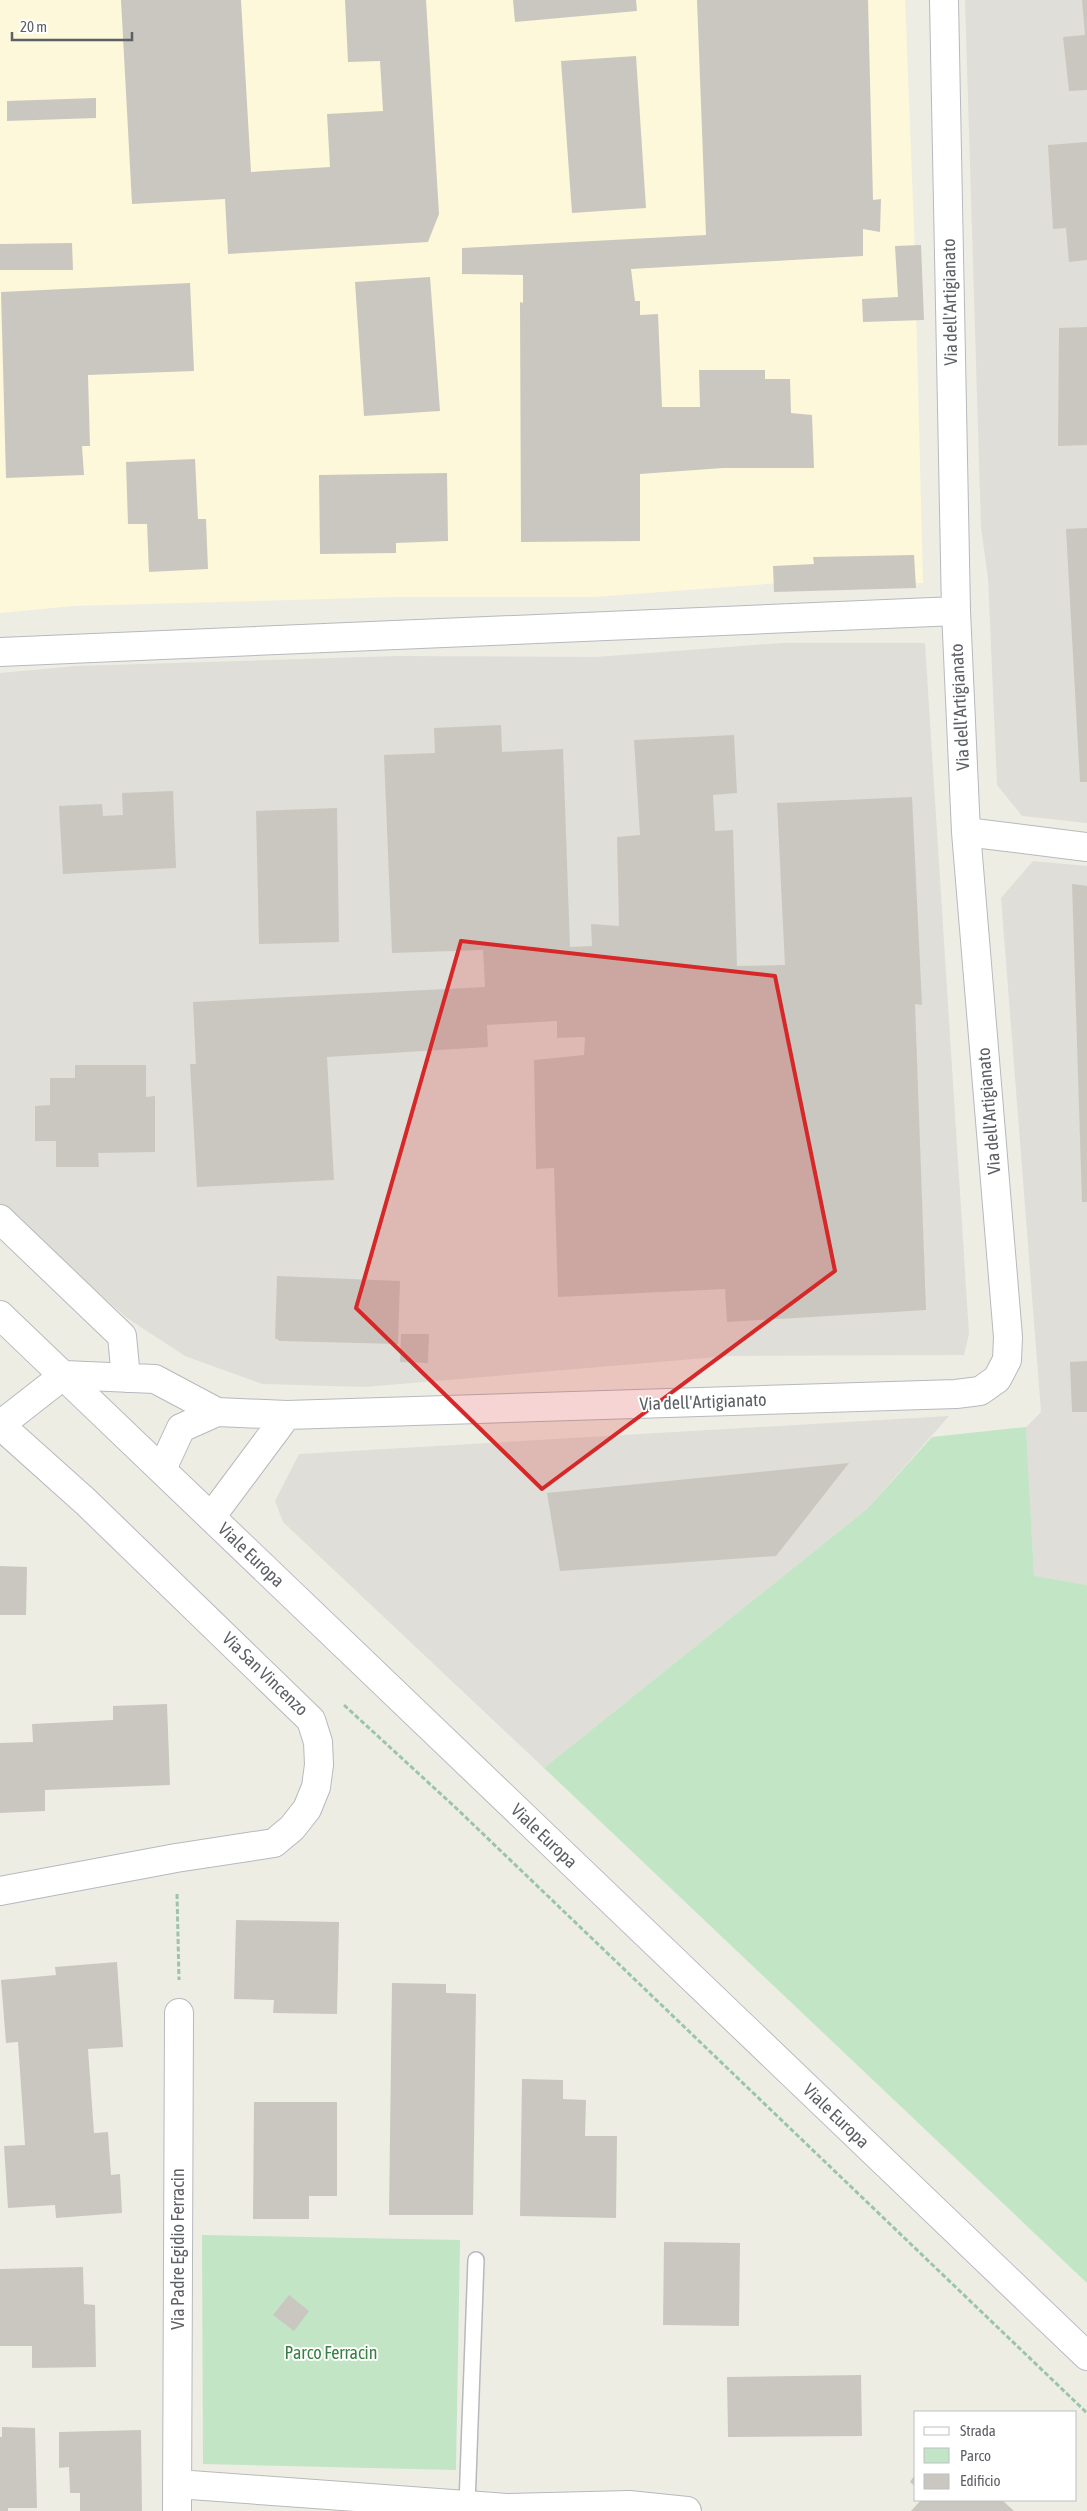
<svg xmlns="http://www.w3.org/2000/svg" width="1087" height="2511" viewBox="0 0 1087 2511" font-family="'Asap Condensed',sans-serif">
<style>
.commercial{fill:#fdf8da}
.industrial{fill:#e0ded8}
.green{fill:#c1e5c5}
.building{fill:#cac7c1}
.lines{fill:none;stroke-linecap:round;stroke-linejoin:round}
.lane-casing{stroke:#b6b9be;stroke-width:18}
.street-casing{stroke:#b6b9be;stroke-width:30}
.secondary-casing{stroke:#b8bac0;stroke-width:30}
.path{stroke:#9bc5ab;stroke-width:3;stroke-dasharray:5 2.5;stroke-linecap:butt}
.lane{stroke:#fff;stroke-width:15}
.street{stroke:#fff;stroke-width:28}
.secondary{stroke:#fff;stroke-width:28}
.marked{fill:#d62828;fill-opacity:0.2;stroke:#d62828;stroke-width:4;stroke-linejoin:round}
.labels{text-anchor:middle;stroke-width:4;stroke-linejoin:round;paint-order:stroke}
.street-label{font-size:18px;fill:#5c5f64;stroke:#fff}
.park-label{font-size:18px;fill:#368140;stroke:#fff}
</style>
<rect width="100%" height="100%" fill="#eeede4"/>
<!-- commercial -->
<path class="commercial" d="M0 0H905L914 228 923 583H780L594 597H396L73 606 0 613Z"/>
<!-- industrial -->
<path class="industrial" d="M965 0H1087V823L1022 816 997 785 988 578 981 528Z
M782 643H925L969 1334 964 1355 729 1356 365 1387 262 1384 185 1356 127 1318 0 1207V673L76 666 397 656 596 657Z
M1033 861 1087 866V1585L1034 1577 1026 1427 1041 1412 1001 898Z
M949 1416 867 1509 544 1768 283 1522 275 1501 299 1454Z"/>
<!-- green -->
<path class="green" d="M1026 1427 1034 1576 1087 1585V2283L544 1768 867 1509 932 1437Z
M202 2235 460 2240 456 2470 203 2464Z"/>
<!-- building -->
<path class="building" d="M121 0H241L251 172 330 167 327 114 383 111 380 61 348 62 345 0H426L439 214 428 242 228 254 225 199 132 204Z
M513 0H636L637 11 515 22Z
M697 0H868L873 200 881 199 880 232 863 229V256L631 269 635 301H640V315L658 314 662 407H700L699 370H765V379H790L791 413 812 415 814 468H723L640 474V541L521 542 520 302 523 303V275L462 274V248L706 235Z
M1082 0H1087V90L1069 91 1063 37 1085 35Z
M636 56 646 208 572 213 561 61Z
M96 98V118L7 121V101Z
M1087 142V260L1069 262 1066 228 1053 229 1048 145Z
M72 243 73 270H0V244Z
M921 245 924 320 863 322 862 299 898 297 895 246Z
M430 277 440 411 364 416 355 282Z
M190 283 194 371 88 375 90 446H82L84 475 6 478 1 292Z
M1087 327V445L1058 446 1059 328Z
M195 459 198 519H206L208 569 149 572 147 524H128L126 462Z
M447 473 448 541 396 543V553L320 554 319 475Z
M1087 528V782H1080L1066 529Z
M914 555 916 588 774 592 773 566 814 564 813 557Z
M501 725 502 752 563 749 570 947 592 946 591 924 619 926 617 837 640 835 634 740 734 735 737 793 713 795 715 831 733 830 737 966 785 965 777 803 912 797 922 1005 915 1004 926 1310 727 1322 725 1289 558 1297 554 1168 536 1169 534 1060 584 1055 585 1037 557 1038V1021L487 1025 488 1047 327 1057 334 1180 197 1187 190 1064H196L193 1002 485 987 483 950 392 953 384 755 435 753 434 728Z
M173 791 176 868 63 874 59 806 102 804 103 816 123 815 122 793Z
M337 808 339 942 259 944 256 811Z
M1072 884 1087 886V1202H1082Z
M75 1065H146V1097L155 1096V1152L98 1153 99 1167H56V1141H35V1106L50 1105V1078H75Z
M277 1276 400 1281 398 1344 280 1341 275 1338Z
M401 1334H429L428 1363 400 1362Z
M1087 1361V1412H1072L1070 1362Z
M849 1463 776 1556 560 1571 547 1493Z
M0 1566 27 1567 26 1615H0Z
M167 1704 170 1785 45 1790V1811L0 1813V1743L33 1742 32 1724 113 1720V1706Z
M236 1920 339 1922 337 2014 273 2013 274 2000 234 1999Z
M117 1962 123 2047 88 2049 94 2133 108 2132 111 2175 120 2174 122 2213 56 2218 55 2205 8 2208 4 2146 25 2145 18 2042 6 2043 1 1980 56 1975 55 1967Z
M392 1983 446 1984V1993L476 1994 473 2215H389Z
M522 2079 563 2080V2099L586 2100 585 2136H617L616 2218 520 2216Z
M254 2102H337V2196H309V2219H253Z
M664 2242 740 2243 739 2326 663 2325Z
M83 2267 84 2304 95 2305 96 2367 32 2368V2346H0V2269Z
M289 2295 309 2311 294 2331 273 2315Z
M861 2375 862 2436 728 2437 727 2377Z
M2 2427 35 2428 37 2508H8V2511H0V2437H2Z
M141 2430 142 2511H80V2493H70L69 2467 59 2468V2432Z
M916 2473V2487L910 2482Z
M921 2500H1002L1014 2511H911Z"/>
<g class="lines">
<!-- lane casing -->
<g class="lane-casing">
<path id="lane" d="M467 2505 476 2260"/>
</g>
<!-- street casing -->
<g class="street-casing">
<path id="street" d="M0 652 956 611
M966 832 1087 847
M0 1219 122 1336 126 1378
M0 1425 64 1375 155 1379 217 1412 287 1415 956 1394 980 1391 997 1379 1007 1360 1008 1337 966 832 956 611 944 0
M162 1469 181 1428 217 1412
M211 1517 287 1415
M0 1891 176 1858 274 1843 292 1828 307 1809 316 1787 319 1765 318 1742 311 1720 86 1502 0 1425
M177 2484 507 2508 629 2505 687 2511
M177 2511 179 2013"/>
</g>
<!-- secondary casing -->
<g class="secondary-casing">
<path id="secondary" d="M0 1315 1087 2356"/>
</g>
<!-- path -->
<path class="path" d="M344 1705 456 1808 1087 2413
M177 1894 179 1980"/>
<!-- lane -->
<use href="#lane" class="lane"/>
<!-- street -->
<use href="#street" class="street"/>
<!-- secondary -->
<use href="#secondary" class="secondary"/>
</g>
<!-- marked area -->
<path class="marked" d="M461 941 775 976 835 1271 542 1489 356 1308Z"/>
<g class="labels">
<!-- street labels -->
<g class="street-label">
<text transform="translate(950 302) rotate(-91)" y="6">Via dell'Artigianato</text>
<text transform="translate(960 707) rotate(-93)" y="6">Via dell'Artigianato</text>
<text transform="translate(989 1111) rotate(-95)" y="6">Via dell'Artigianato</text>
<text transform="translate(703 1402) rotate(-2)" y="6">Via dell'Artigianato</text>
<text transform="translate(251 1555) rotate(44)" y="6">Viale Europa</text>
<text transform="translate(265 1674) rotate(44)" y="6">Via San Vincenzo</text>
<text transform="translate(544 1836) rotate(44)" y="6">Viale Europa</text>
<text transform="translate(836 2116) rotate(44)" y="6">Viale Europa</text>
<text transform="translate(178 2249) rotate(-90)" y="6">Via Padre Egidio Ferracin</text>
</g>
<!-- park labels -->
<g class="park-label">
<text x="331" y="2359">Parco Ferracin</text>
</g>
</g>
<!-- legend -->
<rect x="914" y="2411" width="162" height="90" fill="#ffffff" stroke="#bebfc1"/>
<rect x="924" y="2427" width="25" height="8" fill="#ffffff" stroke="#bebfc1"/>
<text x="960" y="2436" font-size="15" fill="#5c5f64">Strada</text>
<rect x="924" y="2448" width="25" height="15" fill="#c1e5c5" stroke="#bebfc1"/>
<text x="960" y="2461" font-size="15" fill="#5c5f64">Parco</text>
<rect x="924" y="2474" width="25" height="15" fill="#cac7c1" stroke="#bebfc1"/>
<text x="960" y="2486" font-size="15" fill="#5c5f64">Edificio</text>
<!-- scale -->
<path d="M12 32v8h120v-8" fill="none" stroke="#5c5f64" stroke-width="2.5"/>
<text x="20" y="32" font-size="15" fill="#5c5f64" stroke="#ffffff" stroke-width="4" paint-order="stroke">20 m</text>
</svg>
